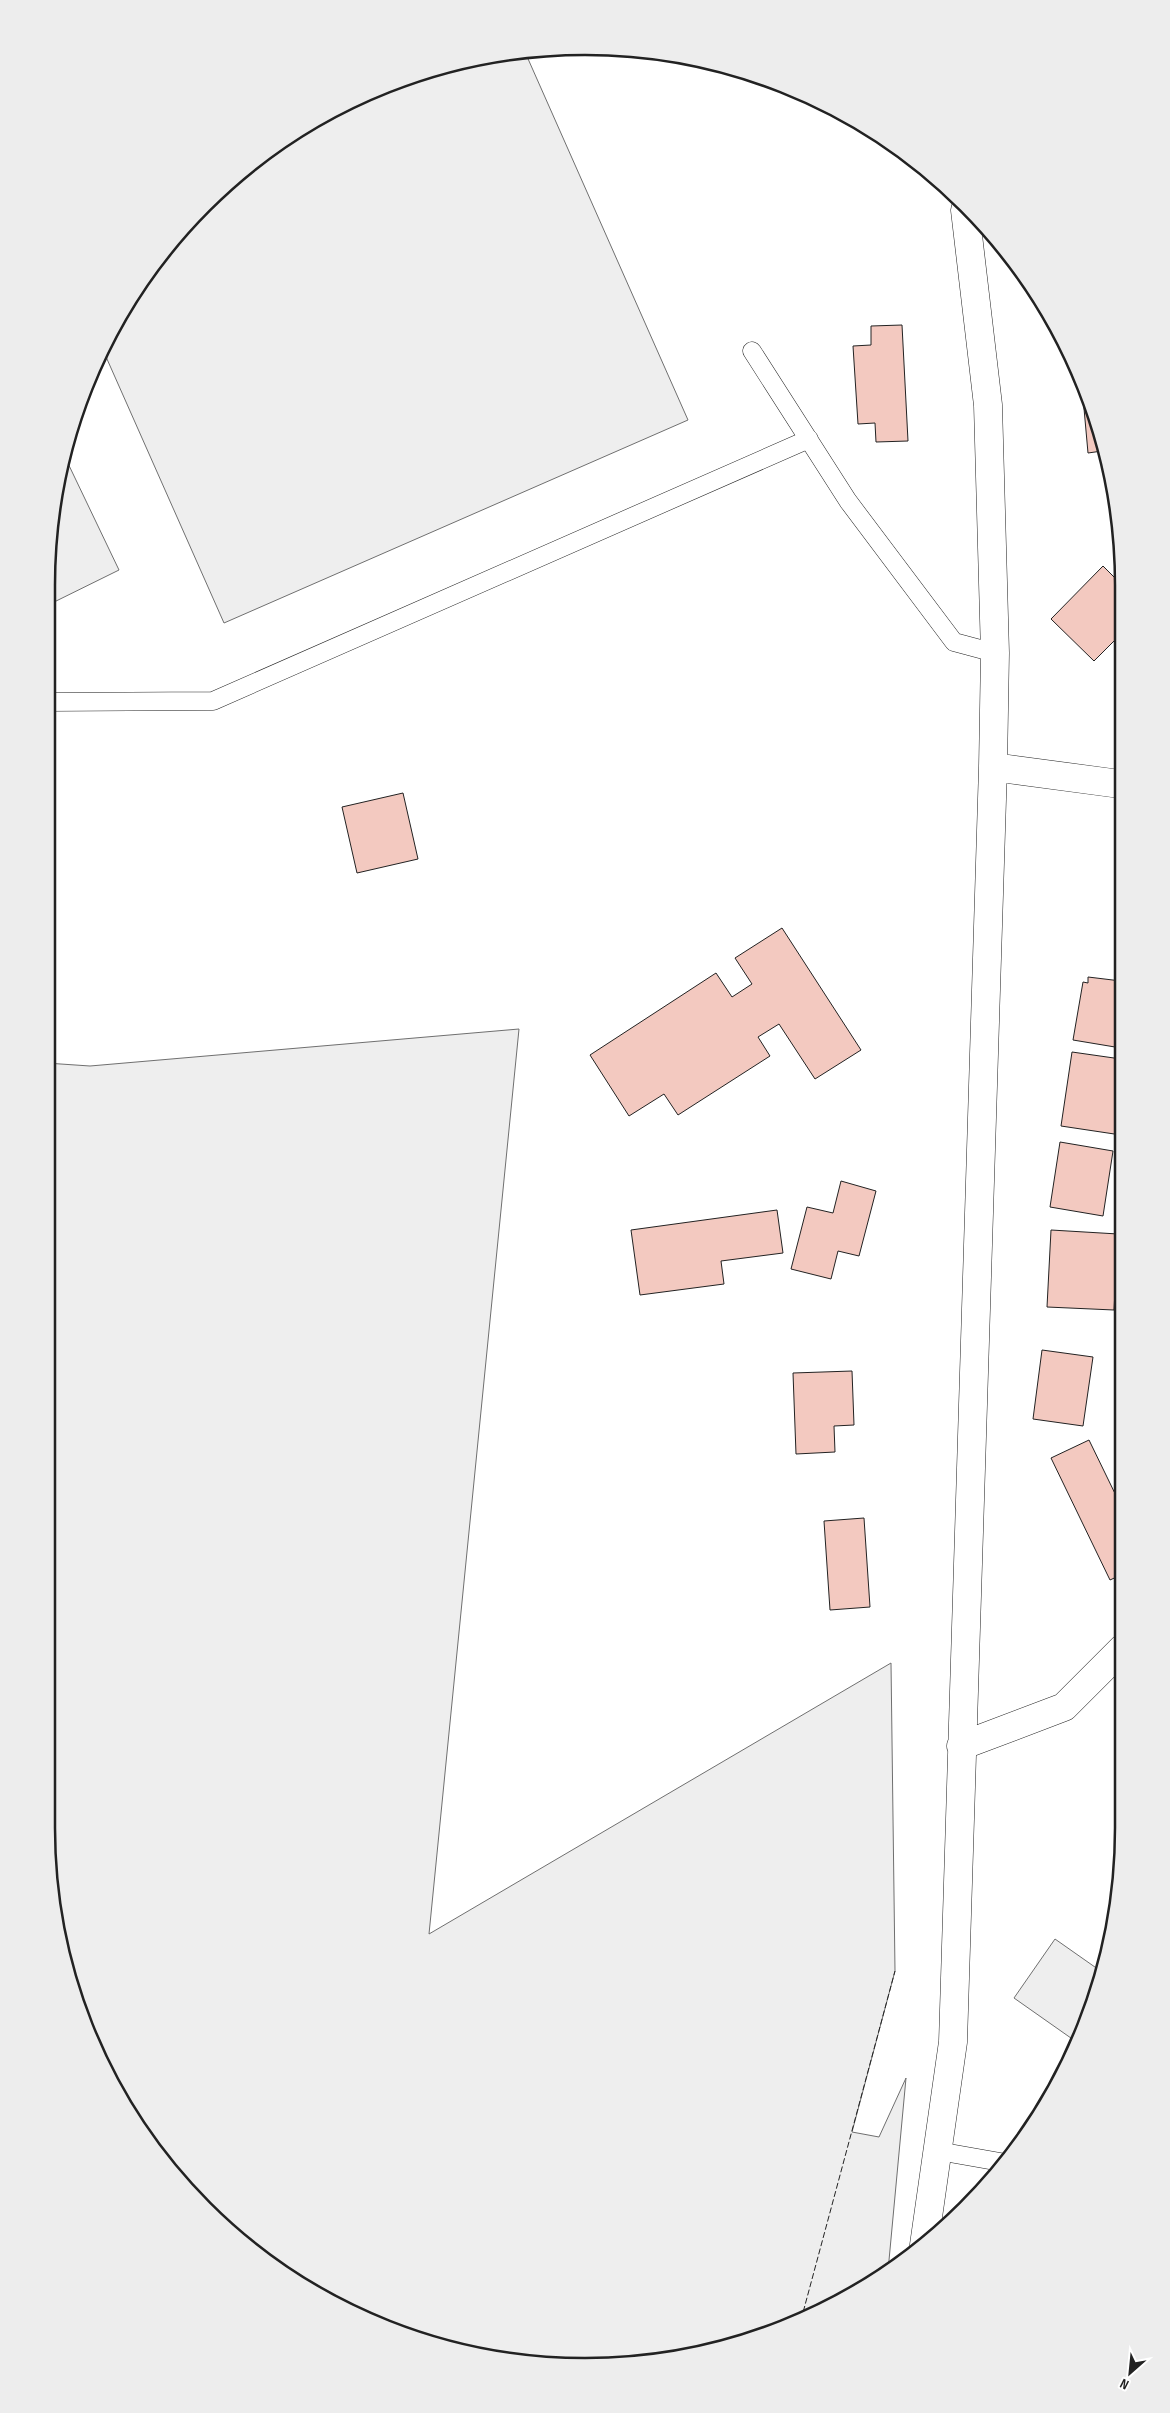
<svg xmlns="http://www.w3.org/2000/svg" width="1170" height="2413" viewBox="0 0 1170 2413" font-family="'Sofia Sans Condensed',sans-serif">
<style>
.green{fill:#eee;stroke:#6f6f6f}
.building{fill:#f3c9c0;stroke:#222}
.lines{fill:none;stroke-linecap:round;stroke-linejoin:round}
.lane-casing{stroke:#222;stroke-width:19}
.secondary-casing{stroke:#222;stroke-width:29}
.lane{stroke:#fff;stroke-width:18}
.secondary{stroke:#fff;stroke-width:28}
.fence{stroke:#222;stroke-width:1;stroke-dasharray:6 2.5;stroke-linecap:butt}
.rim{fill:none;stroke:#222;stroke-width:2.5}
</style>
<rect width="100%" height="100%" fill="#fff"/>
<!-- green -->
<path class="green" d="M525 52 688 420 224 623 103 350 137 285 204 204 286 137 379 87 480 57Z
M64 455 119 570 46 606C46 559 51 499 64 455Z
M519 1029 429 1934 891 1663 895 1971 852 2132 879 2137 906 2078 888 2271 824 2311 725 2348 655 2362 550 2366 480 2356 379 2326 315 2294 230 2233 158 2156 118 2097 75 2001 57 1933 46 1828V1063L90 1066Z
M1055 1939 1102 1972 1078 2043 1014 1998Z"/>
<!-- building -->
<path class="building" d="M902 325 908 441 876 442 875 423 858 424 853 346 871 345V326Z
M1081 375 1083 379 1102 451 1088 453Z
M1103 566 1119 582 1120 635 1094 661 1051 619Z
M403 793 418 859 357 873 342 807Z
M782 928 861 1050 815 1079 779 1024 758 1037 770 1056 678 1115 664 1094 629 1116 590 1055 716 973 732 997 752 984 735 958Z
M1088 977 1121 981V1048L1073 1040 1083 982 1088 983Z
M1072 1052 1121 1059V1135L1061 1126Z
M1060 1142 1113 1151 1103 1216 1050 1207Z
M841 1181 876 1191 859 1256 838 1251 831 1279 791 1269 807 1207 833 1213Z
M777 1210 783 1253 721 1261 724 1284 640 1295 631 1230Z
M1051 1230 1118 1234 1114 1310 1047 1307Z
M1042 1350 1093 1357 1083 1426 1033 1419Z
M852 1371 854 1425 834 1426 835 1452 796 1454 793 1373Z
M1089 1440 1123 1510V1574L1110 1580 1051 1458Z
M864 1518 870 1607 830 1610 824 1521Z"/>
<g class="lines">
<!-- lane casing -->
<g class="lane-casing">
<path id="lane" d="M752 351 848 501 954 642 995 653
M46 702 213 701 809 439
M938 2151 1006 2163"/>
</g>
<!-- secondary casing -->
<g class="secondary-casing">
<path id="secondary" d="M993 767 1120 784
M961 1746 1064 1707 1123 1648
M924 2245 953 2042 993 767 995 653 988 405 965 210"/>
</g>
<!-- lane -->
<use href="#lane" class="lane"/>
<!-- secondary -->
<use href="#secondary" class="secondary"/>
<!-- fence -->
<path class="fence" d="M801 2320 895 1971"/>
</g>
<!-- crop -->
<path d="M0 0H1170V2413H0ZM585 55H585A530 530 0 0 1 1115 585V1828A530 530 0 0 1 585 2358H585A530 530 0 0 1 55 1828V585A530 530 0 0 1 585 55Z" fill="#ededed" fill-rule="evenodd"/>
<path class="rim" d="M585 55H585A530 530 0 0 1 1115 585V1828A530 530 0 0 1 585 2358H585A530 530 0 0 1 55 1828V585A530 530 0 0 1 585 55Z"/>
<!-- north arrow -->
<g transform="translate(1130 2373) rotate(207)" stroke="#ffffff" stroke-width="4" paint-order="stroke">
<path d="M0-4L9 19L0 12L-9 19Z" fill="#222222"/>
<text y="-8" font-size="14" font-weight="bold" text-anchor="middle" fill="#222222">N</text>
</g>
</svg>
